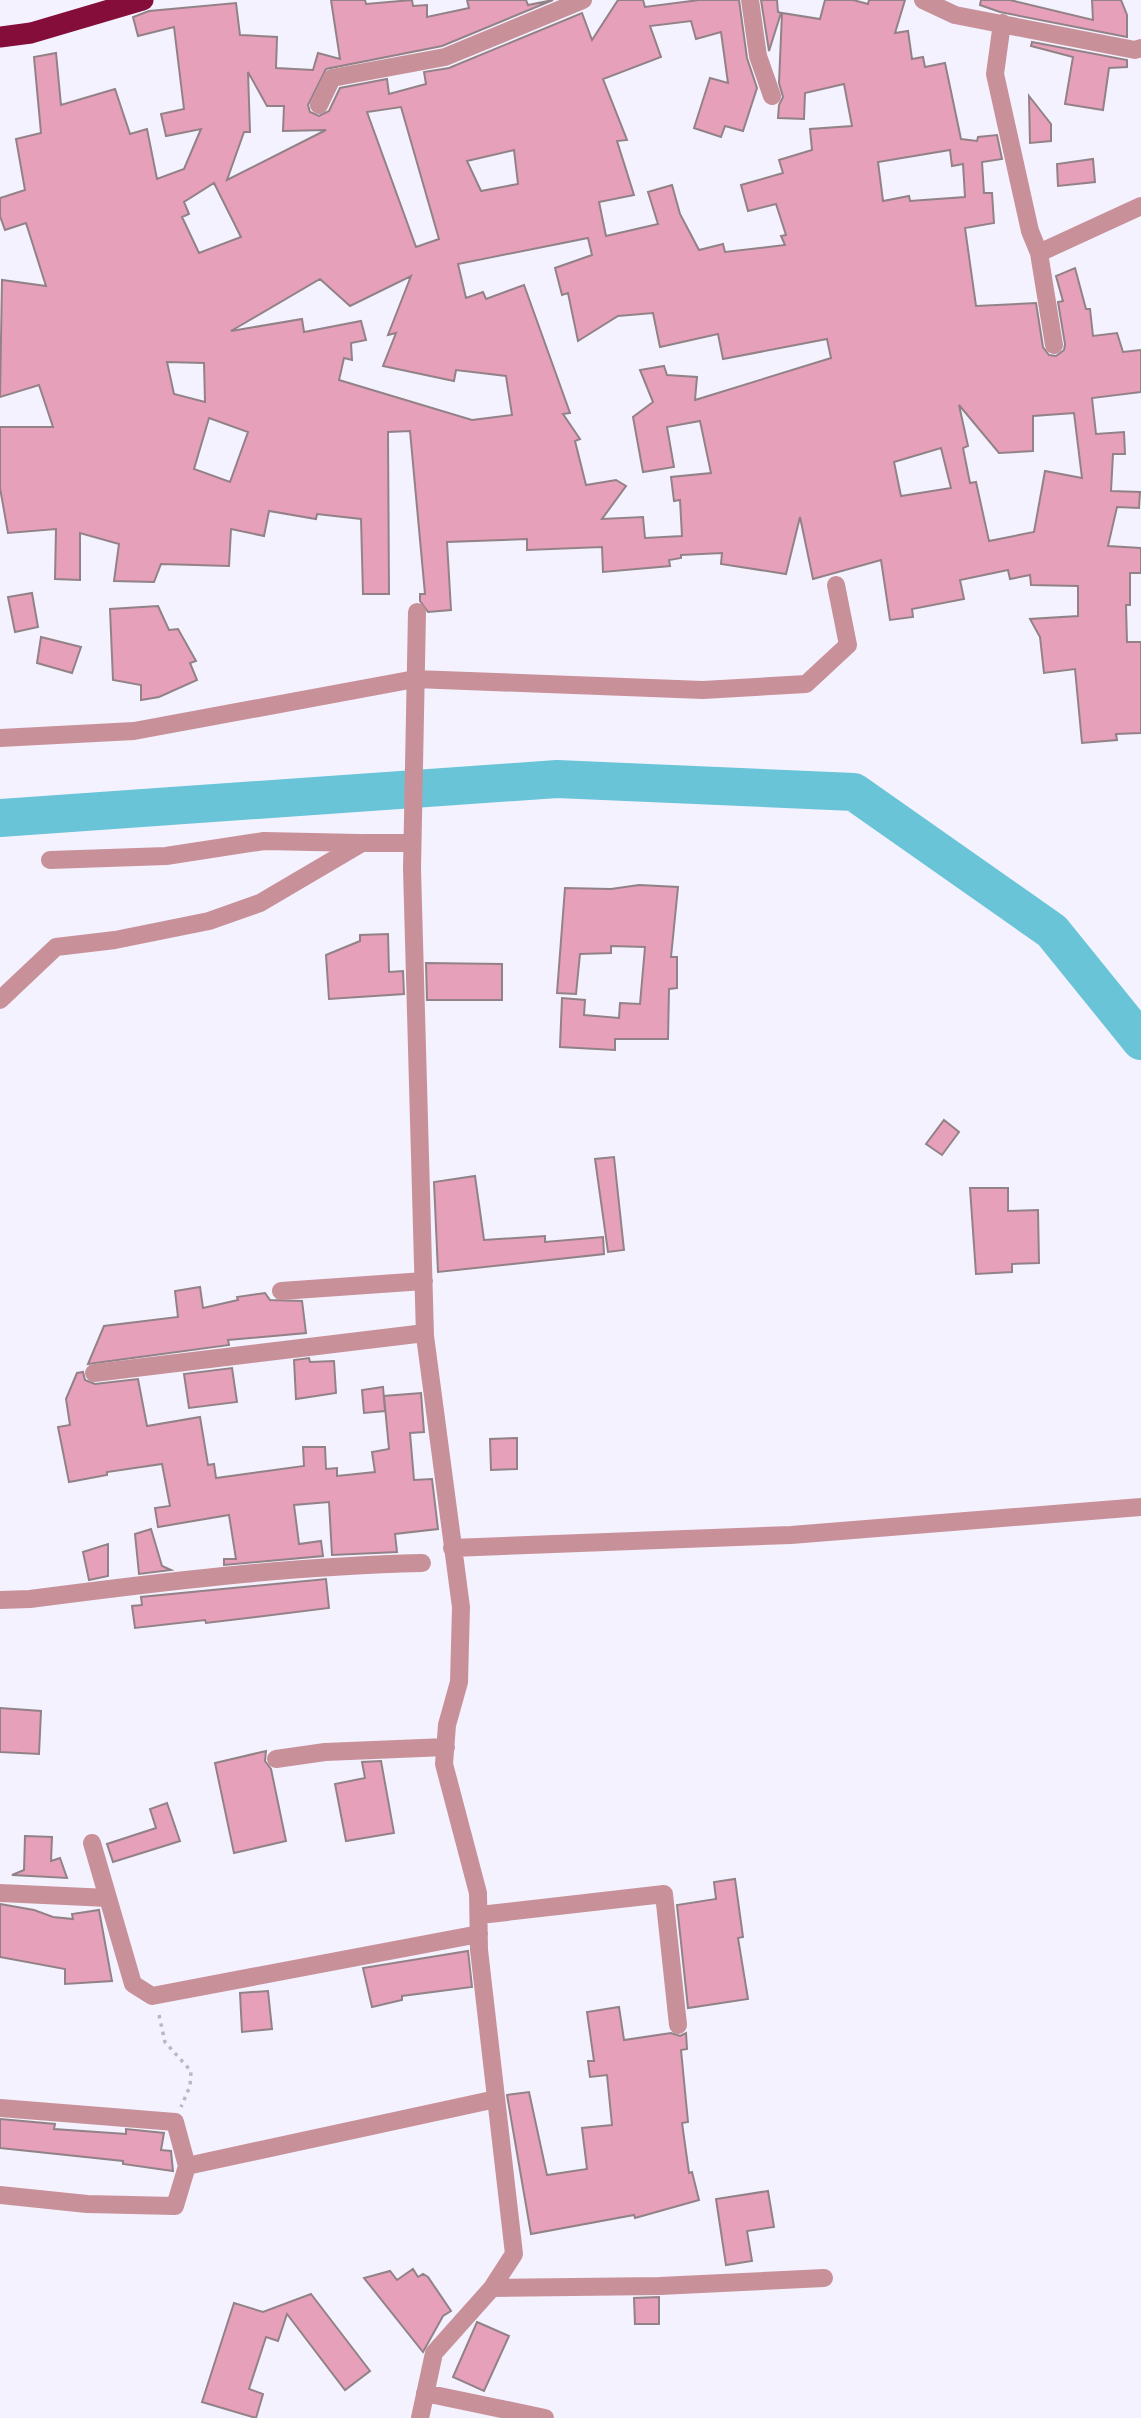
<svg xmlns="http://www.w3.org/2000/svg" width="1141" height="2418" viewBox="0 0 1141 2418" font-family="'Sofia Sans Condensed',sans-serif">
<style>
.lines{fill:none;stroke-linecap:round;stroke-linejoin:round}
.river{stroke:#69c4d7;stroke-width:38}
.building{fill:#e7a0ba;stroke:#928287;stroke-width:2;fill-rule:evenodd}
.path{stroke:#bab9c3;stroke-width:3.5;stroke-dasharray:3.5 5;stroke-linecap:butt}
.minor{stroke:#c8919a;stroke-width:18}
.highway{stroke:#840e39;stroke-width:21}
</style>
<rect width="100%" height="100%" fill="#f3f2fe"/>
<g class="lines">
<!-- river -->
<path class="river" d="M0 818 557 779 854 792 1052 931 1141 1041"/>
</g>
<!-- building -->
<path class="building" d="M331 0H365L366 4 412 0 413 6 427 5V17L469 8 467 0H526L528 5 553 0 442 46 326 69 308 105 310 112 319 116 329 111 340 88 387 79 389 94 426 84 424 72 449 68 582 13 592 40 618 0H643L645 7 699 0H739L747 58 757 88 743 131 725 126 721 137 694 128 710 78 728 83 721 32 696 39 691 21 650 26 661 57 603 79 627 140 617 141 634 195 599 202 606 236 658 224 648 192 672 185 680 214 699 250 723 244 725 252 785 245 781 236 786 235 776 204 748 211 741 185 783 173 779 160 812 150 810 129 852 126 844 84 805 93 804 119 778 118 779 105 783 97 779 83 782 13 820 19 825 0H853L868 4 869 0H905L895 33 908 31 912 59 923 57 925 67 945 63 961 139 977 141 978 137 997 135 1002 159 982 162 984 193H992L994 223 965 228 976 306 1036 303 1043 347 1049 355 1056 356 1064 350 1065 344 1058 302 1063 301 1056 276 1075 268 1086 309H1090L1093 336 1117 333 1123 352 1141 350V392L1092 398 1096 434 1124 432 1125 454H1113L1111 491 1140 492 1139 508 1117 507 1108 546 1141 548V573H1130V605H1126L1127 642H1141V733L1116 734 1117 740 1082 743 1075 669 1044 673 1040 637 1030 619 1078 616V586L1031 585 1030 575 1010 579 1008 570 960 580 964 599 912 609 913 617 890 620 881 560 813 579 800 517 786 574 721 564 722 553 681 555V558L669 560 670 566 603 572 602 547 527 550V539L447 542 451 610 428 612 420 601V594H425L410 431 388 432 389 594H363L361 519 317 514 316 519 269 511 264 536 231 529 229 566 161 564 154 582 114 581 119 544 80 533V580L55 579 56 529 8 533 0 488V427H53L39 385 0 397 2 280 46 286 26 223 5 230 0 216V198L25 190 16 139 41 133 34 57 56 53 61 105 115 89 130 134 147 129 157 179 184 169 201 129 166 136 161 114 184 109 174 27 138 36 133 17 149 11 236 3 240 35 277 37 276 68 313 70 318 53 340 59ZM248 72 267 106H284L283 131 326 130 227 180 244 132H250ZM401 107 439 239 416 247 367 112ZM514 150 518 184 481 191 467 161ZM950 150 952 166 963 164 965 197 910 201 909 196 883 201 878 162ZM214 183 241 237 199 253 182 217 189 214 184 202ZM588 238 592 255 555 268 562 295 568 293 578 341 618 316 653 313 660 347 718 334 723 359 827 339 831 358 695 400 697 377 667 375 664 366 640 370 653 402 633 417 643 472 674 467 667 427 700 421 711 473 671 477 674 501 680 500 682 536 645 538 643 517 602 519 626 486 616 480 586 485 575 441 580 439 563 414 570 413 524 285 486 299 483 292 466 298 458 264ZM411 276 388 335 396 333 383 366 454 381 456 370 506 376 512 415 472 420 339 380 344 358 352 360 351 343 366 340 361 321 304 332 302 319 231 331 320 279 350 306ZM167 362 204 363 205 402 174 394ZM959 405 999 453 1033 451V416L1074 413 1082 478 1045 471 1034 532 989 541 976 482 970 483 963 448 968 446ZM209 418 248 432 230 482 194 469ZM941 448 951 488 901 496 894 462Z
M761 0H777L778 12 781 13 769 51Z
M981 0H1010L1093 20 1092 0H1121L1127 15V37L1000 12 980 5Z
M1032 42 1127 60V67L1109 68 1103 110 1065 104 1073 57 1031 46Z
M1029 96 1051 124V141L1030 143Z
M1093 159 1095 182 1058 186 1057 164Z
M32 593 38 627 15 632 8 597Z
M158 606 169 630 178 629 196 661 190 663 197 680 159 697 141 700V685L113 680 110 609Z
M41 637 81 647 72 673 37 663Z
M639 885 678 887 671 957H677V988L669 989 668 1039H615V1050L560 1047 562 998 585 1000 584 1015 619 1018 620 1003 640 1004 645 947 611 946V953L580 954 576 994 557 993 565 888 611 889Z
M388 934 389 972 403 971 404 994 329 999 326 955 360 941V935Z
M426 963 502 964V1000H427Z
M944 1120 959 1132 942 1155 926 1144Z
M614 1157 624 1250 608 1252 595 1159Z
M475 1176 484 1240 545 1236V1242L603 1237 604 1254 438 1272 434 1182Z
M970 1188H1008V1211L1038 1210 1039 1263 1012 1264V1272L976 1274Z
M200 1287 203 1308 238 1300 237 1297 265 1293 270 1300 302 1301 306 1333 228 1340 229 1345 88 1364 104 1326 178 1317 175 1291Z
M309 1358 310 1362 334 1361 336 1393 296 1399 294 1360Z
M232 1368 237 1402 189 1408 184 1374Z
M83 1372 85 1380 95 1384 138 1379 147 1426 200 1417 208 1465 214 1464 216 1478 304 1466 303 1447H325L326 1469 337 1468V1476L375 1472 372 1452 389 1449 384 1396 421 1393 424 1432 410 1433 414 1480 432 1479 438 1529 395 1534 397 1552 332 1555 329 1502 294 1505 299 1544 321 1541 323 1556 224 1565V1559H236L229 1515 158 1527 155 1508 170 1506 162 1464 107 1472V1475L69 1482 58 1427 70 1425 66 1399 77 1373Z
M383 1387 385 1411 364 1413 362 1390Z
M517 1438V1469L491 1470 490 1439Z
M151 1529 162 1566 171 1570 139 1574 135 1534Z
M108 1544V1576L89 1580 83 1552Z
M326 1579 329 1608 206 1623 205 1620 135 1628 132 1606 142 1605 141 1597Z
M0 1708 41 1711 39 1754 0 1752Z
M266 1751 265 1761 271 1769 286 1841 234 1853 215 1763Z
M381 1761 394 1833 346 1841 335 1784 365 1778 362 1762Z
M167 1803 180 1841 113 1862 107 1844 156 1828 150 1809Z
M25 1836 52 1837 51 1861 60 1858 67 1878 12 1875 24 1870Z
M735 1879 743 1937 738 1938 748 1999 688 2008 677 1905 716 1899 714 1882Z
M0 1904 34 1910 53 1917 73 1919 72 1914 99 1910 112 1981 65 1984V1969L0 1957Z
M468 1951 472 1987 402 1996V2000L372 2007 363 1968Z
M268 1991 272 2029 242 2032 240 1993Z
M619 2007 624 2040 671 2033 680 2036 686 2033 687 2049 681 2050 688 2122 682 2123 689 2173 692 2172 699 2200 635 2218 634 2215 531 2234 507 2095 529 2092 547 2175 587 2169 582 2128 612 2125 607 2075 590 2077 588 2061H594L587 2012Z
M0 2119 55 2124 54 2129 126 2134V2129L164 2133 161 2150 171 2151 173 2171 123 2164V2161L0 2148Z
M768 2191 774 2227 747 2231 752 2261 726 2265 716 2199Z
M413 2269 418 2277 423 2274 428 2277 451 2311 443 2316 423 2352 364 2278 390 2271 397 2280Z
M311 2294 370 2371 345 2390 287 2314 278 2341 266 2337 249 2389 263 2394 256 2418 202 2402 234 2303 263 2312Z
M659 2297V2324H635L634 2298Z
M477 2322 509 2336 484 2391 453 2377Z"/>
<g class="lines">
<!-- path -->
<path class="path" d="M159 2015 165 2042 191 2071 190 2086 181 2107"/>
<!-- minor -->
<path class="minor" d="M750 0 758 56 772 96
M923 0 955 15 1135 50 1141 48
M1002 23 995 74 1030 231 1039 253 1054 345
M319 105 332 78 445 57 583 0
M1039 253 1141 206
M417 612 412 869 425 1336 461 1607 459 1682 447 1725 444 1764 478 1893 479 1950 514 2254 492 2288 434 2353 420 2418
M0 738 134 731 415 679 703 690 806 684 848 645 836 585
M50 860 166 856 264 841 359 843
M0 1000 56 947 115 940 209 921 260 903 362 843H412
M281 1291 424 1281
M94 1373 425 1333
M452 1548 791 1535 1141 1507
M0 1600 30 1599C161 1582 290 1566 422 1563
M276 1759 325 1752 446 1747
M92 1843 133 1984 152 1996 479 1934
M0 1893 108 1898
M480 1915 664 1894 678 2025
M0 2108 175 2122 187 2166 496 2099
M0 2195 87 2204 175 2206 187 2166
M492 2288 660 2286 824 2278
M425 2393 545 2418"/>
<!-- highway -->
<path class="highway" d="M0 37 31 33 143 0"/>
</g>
</svg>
